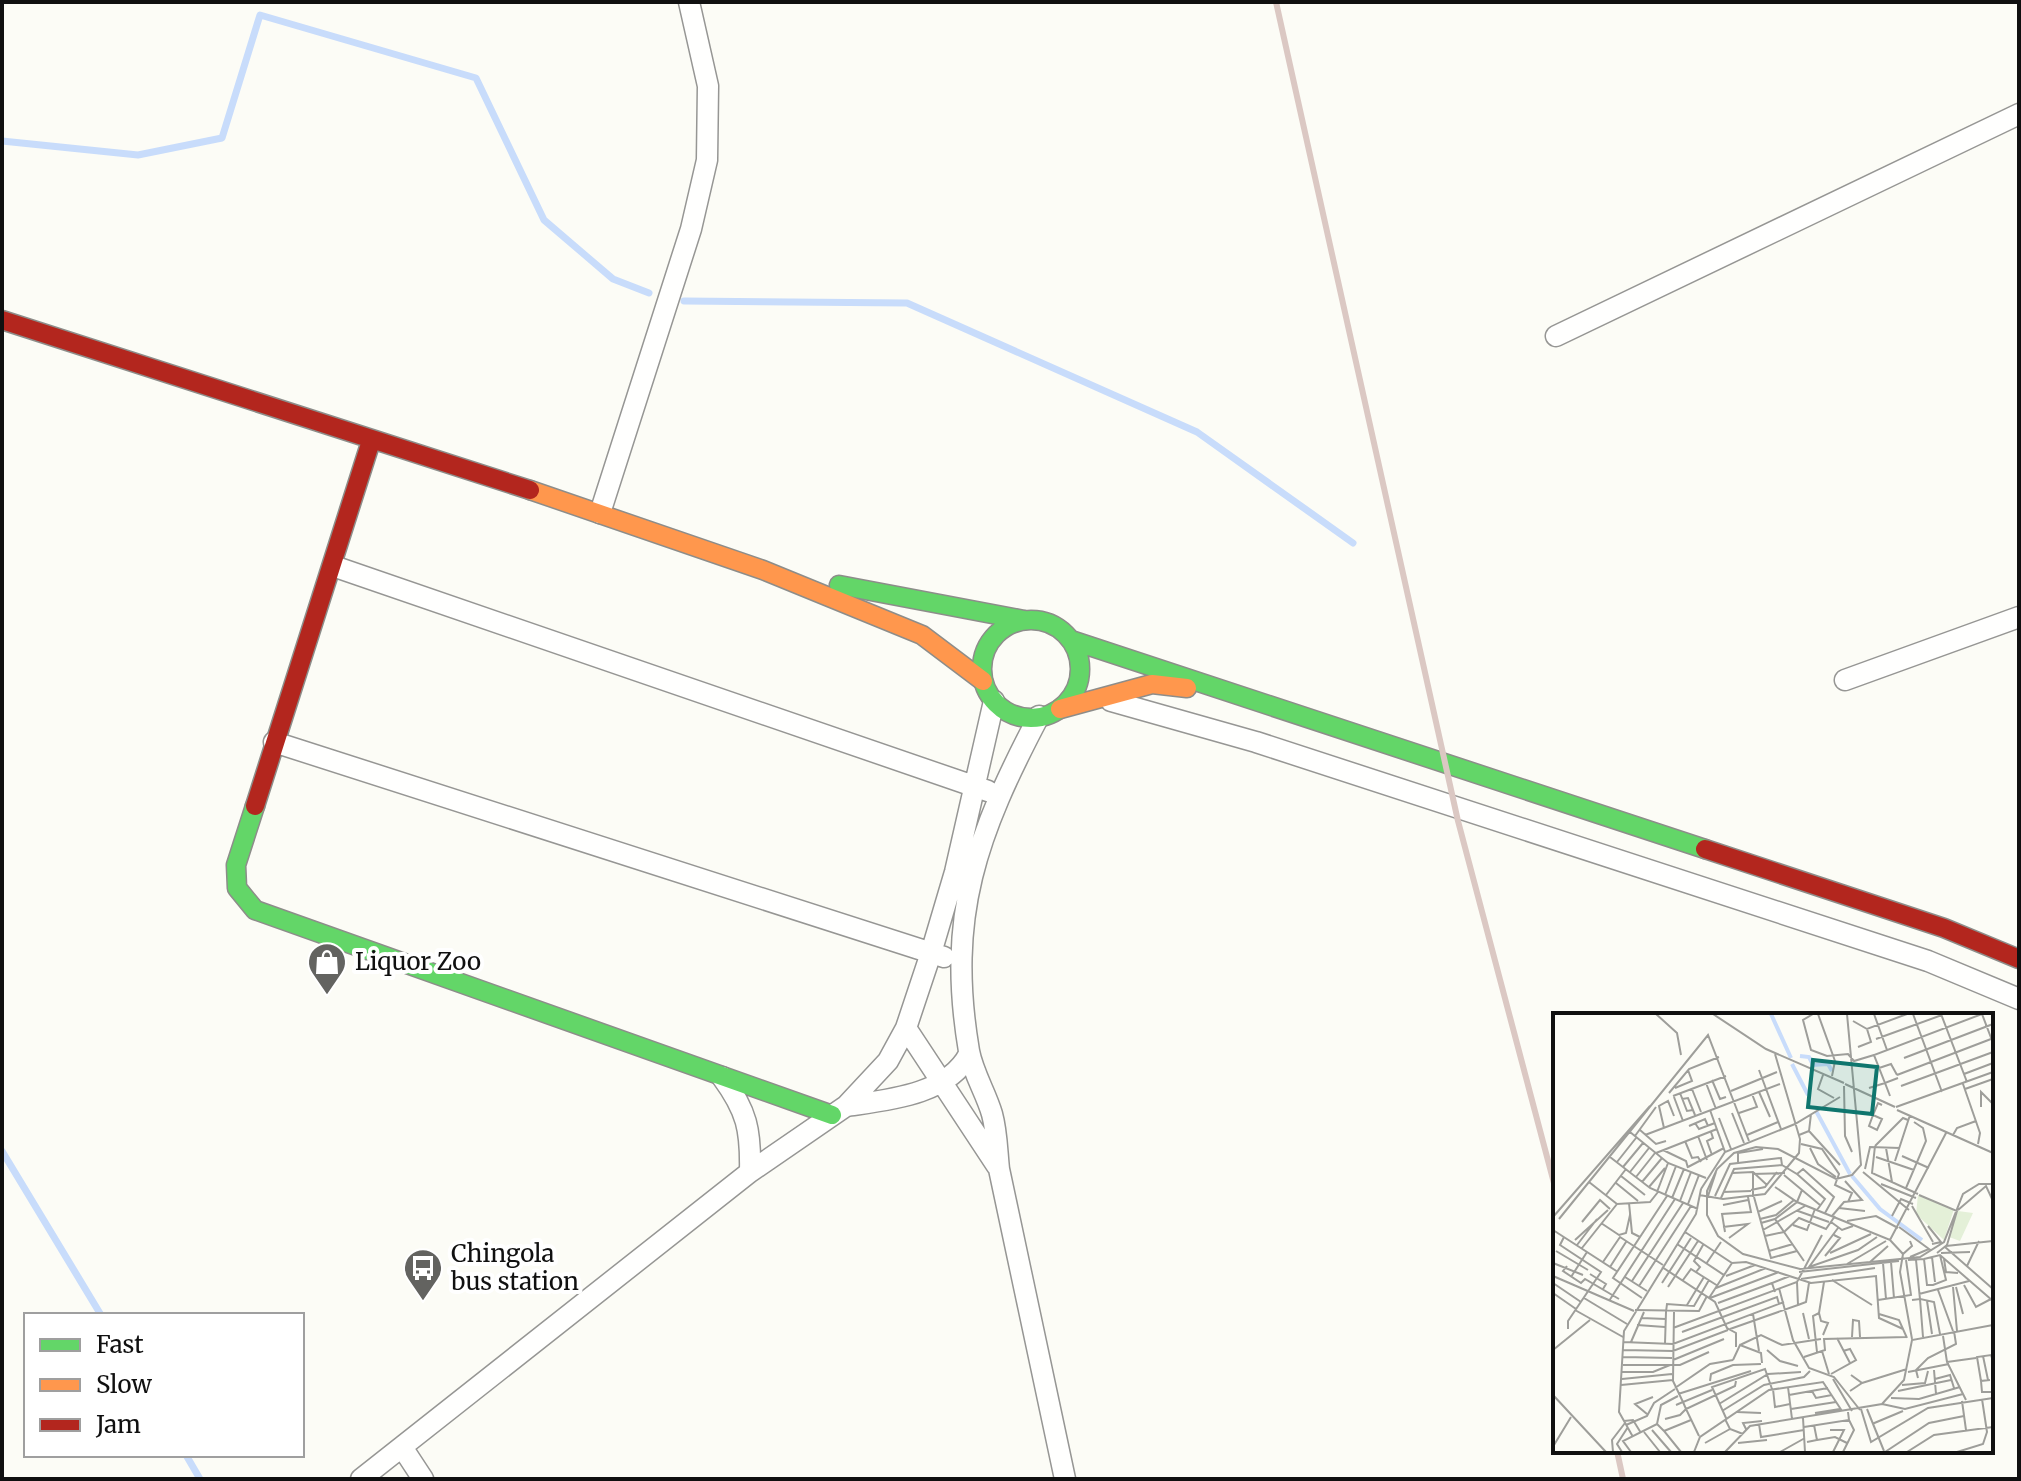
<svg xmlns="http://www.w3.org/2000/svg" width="2021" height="1481" viewBox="0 0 2021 1481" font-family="Merriweather,serif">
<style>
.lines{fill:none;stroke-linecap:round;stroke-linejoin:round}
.stream{stroke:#c8dcfb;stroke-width:7}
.street-casing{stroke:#969694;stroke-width:23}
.fast-casing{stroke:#8d8d8a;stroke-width:21}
.slow-casing{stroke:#8d8d8a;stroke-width:21}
.jam-casing{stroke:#8d8d8a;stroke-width:21}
.street{stroke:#fffffe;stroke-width:20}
.fast{stroke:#63d668;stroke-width:18}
.slow{stroke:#ff974d;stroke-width:18}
.jam{stroke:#b3261e;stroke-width:18}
.rail{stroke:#dbc8c3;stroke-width:6}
.labels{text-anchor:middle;stroke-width:8;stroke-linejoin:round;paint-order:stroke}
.poi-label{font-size:24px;fill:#101010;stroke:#fff;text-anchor:start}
.inset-river{fill:none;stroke:#c8dcfb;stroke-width:4}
.inset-road{fill:none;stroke:#9e9e9a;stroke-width:2}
.view{fill:#0f766e;fill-opacity:0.15;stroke:#0f766e;stroke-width:4}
.inset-edge{fill:none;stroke:#101010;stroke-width:4}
</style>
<rect width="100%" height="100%" fill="#fcfcf6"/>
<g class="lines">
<!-- stream -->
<path class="stream" d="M2 141 138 155 222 138 260 15 476 78 544 220 613 279 649 293
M684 301 907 303 1197 432 1353 543
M2 1151 101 1315
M186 1455 200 1479"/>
<!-- street casing -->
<g class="street-casing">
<path id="street" d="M1556 336 2019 114
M600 513 691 229 707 160 708 86 689 2
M333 566 988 791
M1845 680 2019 617
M1111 701 1256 742 1928 961 2019 999
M1039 716C977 834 946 915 969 1051 973 1073 986 1093 992 1114 997 1132 997 1151 999 1169L1065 1479
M274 742 944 957
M906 1028 997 1166
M722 1077C747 1111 751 1130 750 1172
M846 1106C887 1100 948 1095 969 1054
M402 1447 423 1479
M361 1479 750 1172 846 1106 888 1061 906 1028 931 953 955 872 994 701"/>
</g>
<!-- fast casing -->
<g class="fast-casing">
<path id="fast" d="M839 585 1024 620
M982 669a49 49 0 1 1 98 0a49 49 0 1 1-98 0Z
M1071 640 1705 849
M255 806 236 865 237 888 255 910 832 1115"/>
</g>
<!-- slow casing -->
<g class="slow-casing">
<path id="slow" d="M530 490 763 570 922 635 983 681
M1060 709 1152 684 1187 688"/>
</g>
<!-- jam casing -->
<g class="jam-casing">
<path id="jam" d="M2 320 530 490
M255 806 371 441
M1705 849 1944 928 2019 959"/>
</g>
<!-- street -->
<use href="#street" class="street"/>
<!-- fast -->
<use href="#fast" class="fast"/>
<!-- slow -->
<use href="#slow" class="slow"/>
<!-- jam -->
<use href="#jam" class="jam"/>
<!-- rail -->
<path class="rail" d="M1276 2 1458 821 1555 1187
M1617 1451 1623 1479"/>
</g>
<!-- icons -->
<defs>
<g id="shop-pin" transform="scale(2)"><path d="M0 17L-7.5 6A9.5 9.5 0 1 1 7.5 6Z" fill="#636360" stroke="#fff"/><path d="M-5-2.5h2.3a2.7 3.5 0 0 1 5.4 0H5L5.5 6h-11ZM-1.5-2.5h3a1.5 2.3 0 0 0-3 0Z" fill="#fff"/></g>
<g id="bus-pin" transform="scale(2)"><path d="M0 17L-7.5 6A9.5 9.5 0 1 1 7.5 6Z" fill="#636360" stroke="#fff"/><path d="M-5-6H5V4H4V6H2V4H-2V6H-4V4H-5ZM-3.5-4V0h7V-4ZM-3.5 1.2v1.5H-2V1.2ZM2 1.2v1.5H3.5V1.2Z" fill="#fff"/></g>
</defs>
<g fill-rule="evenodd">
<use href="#shop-pin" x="327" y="962"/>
<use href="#bus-pin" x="423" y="1268"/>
</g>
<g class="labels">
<!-- poi labels -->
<g class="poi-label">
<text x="355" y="970">Liquor Zoo</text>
<text x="451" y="1262">Chingola<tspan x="451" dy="28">bus station</tspan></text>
</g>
</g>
<!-- overview -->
<g transform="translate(1553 1013)">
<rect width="440" height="440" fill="#fcfcf6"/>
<path d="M365 182 401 196 391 227 363 201ZM405 198 420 200 407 228 396 224Z" fill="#e4f0d8"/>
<path class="inset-river" d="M218 1 238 45M247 43 256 44 260 52 275 51 279 58M239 51 255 82M263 98 297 161M299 163 327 196 369 227"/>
<path class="inset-road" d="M103 1 124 20 128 42M160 1 213 36 291 70M260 1 250 7 258 37 274 43 295 41 301 48 321 42M265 1 282 48 279 63M294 1 308 152 299 162 283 166 225 136 203 134 181 140 164 156 154 178V202L165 223 190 241 247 256 367 244 391 229 410 181 426 171H440M321 1 334 37M360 1 389 79M388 1 414 69M300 8 314 16 354 1M323 26 389 2M305 34 318 29 314 16M351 45 440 11M326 55 338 51 344 62M206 57 228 116M411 61 440 50M270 62 265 76 281 85M344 62 438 26M345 65 332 70 321 42 429 1 440 30M159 67 167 86 173 84M153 70 163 96M292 71 342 94M410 71 427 120 425 131M291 73 292 123 299 139M348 73 440 39M122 75 139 68 135 57M316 75 332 70 337 83M139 76 148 99M412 76 440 66M178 78 224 59M206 79 217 104M116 80 136 56 166 44M127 80 134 98 140 97M120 83 173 63M121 84 130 108M129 86 135 85 142 102M343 94 440 59M428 94V79L439 90M157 97 172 139M344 97 440 140M179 100 191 130M186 100 204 94 199 81M320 102 329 106 324 117 316 113 320 102 325 90 329 92M166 105 178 136M142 110 146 116 162 110M136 113 152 106 155 113M111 115 106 93 115 88 121 103M87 117 103 131 113 128M256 118 287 152M77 119 115 150 153 165M158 119 160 125 154 128 159 142M92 122 227 71M194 122 225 109M246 122 256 118 258 101M400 122 404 115 423 108M82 123 103 94M145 123 154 147M132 128 139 145 145 144 148 149M248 131 269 136 286 161 282 172 299 180 295 189M322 133 319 160 365 181M322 133 350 105 355 107M257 135 265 151 283 164M333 135 339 169M110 137 133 148 135 155M103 140 164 116M349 143 376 155M57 144 97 175 145 196M323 144 361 157M342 148 357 102M64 149 83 125M185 149V140L210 136M70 154 90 130M135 154 171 135M312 156 317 134 347 135M77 159 96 135M310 159 356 197M179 160 200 159 214 172M244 161 272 186 264 197M231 162 267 192M68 163 92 182M83 164 102 140M36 169 64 191 97 189 105 179M89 169 109 145M63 170 85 188M328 171 363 185M96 174 112 155M222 174 244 189 337 227 393 120M353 175 373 128 370 115 361 109M148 176 172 139 242 111 287 84M198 177 212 174 224 159M104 179 115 150M170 179 198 178M53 182 73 156M112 182 123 153M146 182 170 186 212 181 246 140 247 126 222 41M366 182 404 198 394 232 384 240M155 183 163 159M162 183 177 151 228 145 229 152 244 161 250 156 281 184 272 200M200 184V161L232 160M201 184 218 245 244 238M119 185 131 156M168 185 181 156 229 152M127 188 138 159M76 190 79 220 87 224M135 191 146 162M170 192 195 187M359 193 380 229M286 195 312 198M405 197 433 173 440 188M245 198 276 209M205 199 229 188M279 203 291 189 309 187 292 168M339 203 348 186 360 191M0 204 97 93M6 206 155 22 196 128M207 206 223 202 241 187M222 206 244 189 249 177M294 208 323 203 345 215M29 209 47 187 57 196M278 209 289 217 300 213M48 210 66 222 73 220 77 202M208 210 222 206 251 248M240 212 254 217 262 196M375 213 388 229 379 231M170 214 195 211 176 225M346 214 376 236 357 244M285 215 256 254 305 237 324 224M0 217 65 259M210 217 252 193M132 219 179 250 193 249 258 270 323 263 326 305 350 316M172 219 169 201 198 199 195 184M212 223 231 219 246 205 273 216 282 203M11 224 7 232 48 259 15 308V316M22 227 55 197M337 227 350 241 359 233 357 228M124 231 171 262 179 250M24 232 44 206M393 233 440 228M392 234 440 276M29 235 64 191M3 238 35 257M216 238 240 231M277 240 318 221M388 240 417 239M350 241 347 259 359 326M272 243 287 225 281 222M379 244 382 269M371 246 387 242 440 288M391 246 393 259 405 260M355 247 371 246 374 272H380L393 267 387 242M363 247 367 286 381 289 387 321M50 249 67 224 110 252M317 249 335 233M338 249 341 285M0 250 30 262M330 250 333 286M153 251 168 229M294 251 333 228M14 253 10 258 28 270 32 266 66 286M414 253 426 228M57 254 73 229M109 254 162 289 174 315 183 320V334M143 259 147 254 141 248 150 232M246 259 346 248M37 261 53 271 50 276M0 263 81 298M173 263 202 252M18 264 34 239M72 264 94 278M248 266 322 255M130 267 138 256 165 273M279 267 319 292M79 268 130 190M0 270 28 289M109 270 138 225M411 272 423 294 438 286M86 273 138 193M115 274 145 228M400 274 404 318M403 274 410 301M163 275 213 255M226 275 240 327 256 355 281 364 307 397M385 277 400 318M222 279 219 270 237 263M0 280 23 296M366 281 416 268M31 285 74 311M89 285 60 265 114 183M156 285 171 262M157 285 226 259M325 287 358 282 353 247M359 287 367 286 370 324M56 288 122 186M374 288 379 321M165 290 219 270M134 292 151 264M245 292 253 289 256 270M22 297 70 324M82 297 146 298 154 283M113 299 114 291 141 293 156 267M121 299 120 368 130 389 123 392M250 300 256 326M266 300 268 308 275 310 270 322M200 301 206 338M326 301 346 307 354 325M88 305 113 306M84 312 112 314M120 315 244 269 269 222M177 316 245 292 244 269M129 319 224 284 226 291M390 323 394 349 413 387M299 324 300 307 306 308 307 324M284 325 297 350M70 329 120 331 231 289M78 329 91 299M112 330 113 299M187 332 208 322 229 332 268 326M0 337 37 307M70 337 120 338 175 317M214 337 227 348 245 353M269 338 276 361M264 339 260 303 266 300 271 269M430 343 435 367M70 344 119 345M251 344 272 337 271 326 354 324M120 347 171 326M180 347 187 332 208 340 209 350M394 349 423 345M70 352H127L156 339M381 357 383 381M69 359H100L117 352M355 359 396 351M278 361 303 347 297 336 290 338M365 365 363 357 375 345 403 331 401 318M69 366 119 361M280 366 299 398M382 366 397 362 401 375M437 367 428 368 429 379H440M157 368 158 361 180 352 208 351M428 368 424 344 438 342 440 348M309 370 354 356M68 372 120 367M349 372 372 370 375 358M235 374 239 406M122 375 157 351 180 347M220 376 222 394 237 391M259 378 263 385 279 382M297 378 309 370 298 362M345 378 398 367M125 381 198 358M0 382 53 439M236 382 275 375M338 385 366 386 407 374M409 388 413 417M166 391 215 361 248 359M329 391 352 396 410 381M238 396 283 389M308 396 318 429 375 395 440 385M314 396 331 438M169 398 211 372 251 364 257 358M184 399 208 400M262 400 287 396M94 401 82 391 100 384M173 405 159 374 212 356 219 376M250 405 252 439M112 406 127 402 133 396 130 389 159 377M172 406 177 416 190 421M71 408 80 407 88 420M104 411 108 392 125 383M206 411 208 424 251 417M319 411 350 398M73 412 94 403 101 390 122 376M251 414 296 407 295 399M193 416 190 410 209 408M99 417 118 439M277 417H291L280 439M91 419 107 439M146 423 133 396 182 373 183 368M80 424 66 399 71 318 143 201 148 176M264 427 282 424 294 430M254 429 264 427 261 412M152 430 177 416M185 430 214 427M1 432 18 404M60 439 59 427 72 410M69 439 64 431 75 414M78 439 70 428 104 411 111 418M128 439 111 418 138 407M141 439 147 424 216 377 270 369 289 398M172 439 197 413 329 391 351 367 359 327 440 312M227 439 252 425M290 439 301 417 296 407M332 439 376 410 411 403M354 439 381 422 440 414M404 439 430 431 434 419 429 386"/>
<path class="view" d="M260 47 324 54 319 101 255 94Z"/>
<rect width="440" height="440" class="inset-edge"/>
</g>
<!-- border -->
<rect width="2021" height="1481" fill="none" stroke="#101010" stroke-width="8"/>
<!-- legend -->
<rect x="24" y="1313" width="280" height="144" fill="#ffffff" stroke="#9f9f9f" stroke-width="2"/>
<rect x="40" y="1339" width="40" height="12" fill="#63d668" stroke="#9f9f9f" stroke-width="2"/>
<text x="96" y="1353" font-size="24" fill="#101010">Fast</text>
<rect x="40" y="1379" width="40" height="12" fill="#ff974d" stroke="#9f9f9f" stroke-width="2"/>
<text x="96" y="1393" font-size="24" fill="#101010">Slow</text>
<rect x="40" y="1419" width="40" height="12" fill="#b3261e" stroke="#9f9f9f" stroke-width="2"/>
<text x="96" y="1433" font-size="24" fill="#101010">Jam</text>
</svg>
